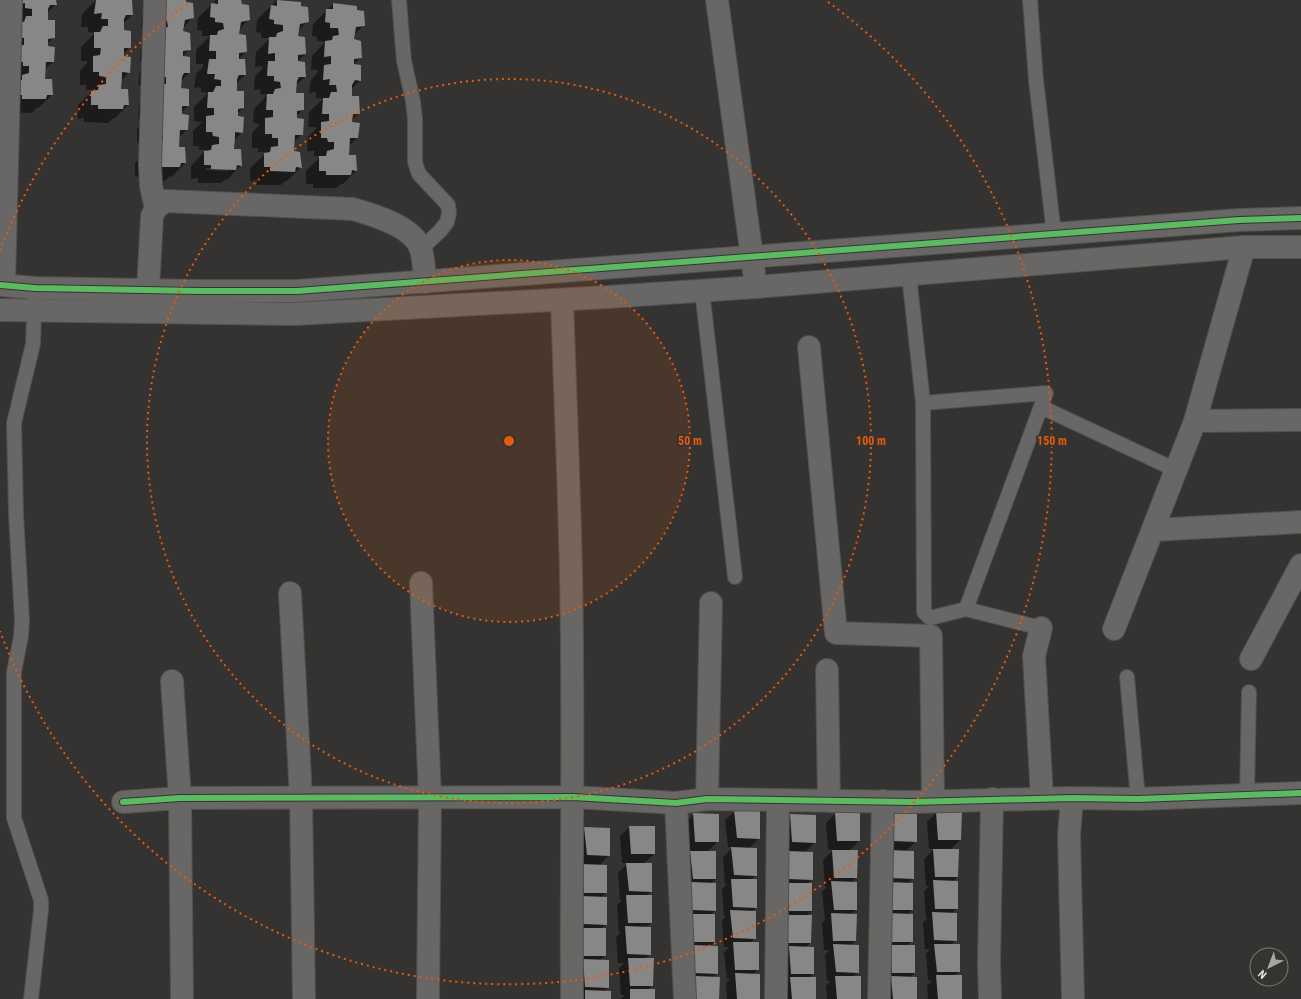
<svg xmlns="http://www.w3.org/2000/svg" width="1301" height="999" viewBox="0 0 1301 999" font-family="'Roboto Condensed',sans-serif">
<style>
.shadow{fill:#0007;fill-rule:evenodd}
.building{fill:#898785}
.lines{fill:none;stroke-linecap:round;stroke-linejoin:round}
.service-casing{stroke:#51504e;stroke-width:16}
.minor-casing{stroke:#51504e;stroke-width:24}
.tertiary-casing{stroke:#51504e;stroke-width:24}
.service{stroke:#686765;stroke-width:14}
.minor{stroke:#686765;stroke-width:22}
.tertiary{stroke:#686765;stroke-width:22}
.cycleway-casing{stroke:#363430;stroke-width:8}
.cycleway{stroke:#5cba63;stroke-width:6}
.ring{fill:none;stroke:#e8590c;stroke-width:2;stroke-dasharray:2 4}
.centre{fill:#e8590c;stroke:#363430;stroke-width:2}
.ring-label{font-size:12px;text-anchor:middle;font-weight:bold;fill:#e8590c;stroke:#363430;stroke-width:4;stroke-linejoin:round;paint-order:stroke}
</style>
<rect width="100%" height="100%" fill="#353331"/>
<!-- shadow -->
<path class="shadow" d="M55 0 56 4 47 13V21L54 37 47 44 53 62 44 70V80L52 95 38 108H36L32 113 8 112 6 4Z
M96 0 132 15 123 24V31L130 47 123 54 129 72 121 81 120 90 128 105 114 119 113 118 108 123 84 122V118L78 119V105L93 90H86V85H80V71L87 63V61H81V47L95 33 88 32V27H81L82 14Z
M185 0 193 17 183 28 182 32 190 49 182 57 189 73 180 82V89L188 106 181 113 187 130 178 138V148L185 163 172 177 170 176 165 181 142 180V176L135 177V163L151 148 143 143H137V129L146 120 138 119 139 104 152 91 146 84 138 85 140 72 147 65V62H140L141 48 155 34 146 29 141 28 142 16 156 2Z
M216 0H232L249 19 239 30 238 34 246 52 237 60 245 75 236 84V92L243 108 237 114 242 132 234 141 233 150 241 165 228 179H226L221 183H198V178L191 179V166L206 150H199V146H193V131L202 122 194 121V107L208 93 201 92V87L194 88 196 74 203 67V64H196V50L210 36H202V31L197 30 198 18ZM206 168 228 169V171L206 170Z
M277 0 301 7 308 21 298 31 297 37 305 54 297 62 305 77 295 86V94L303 110 296 116 302 134 293 143V152L301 167 287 181H285L281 185H257V180L250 181V168L265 154V152H258V148H252V133L260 124 253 123 254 109 267 95 260 94 261 89 254 90 255 76 262 69V66L255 67 256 52 270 38H261V33L256 32 257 20Z
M333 4 356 11 364 25 353 36V40L361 57 353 65 360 81 351 89V97L359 113 351 121 357 138 349 146 348 156 356 171 343 184H341L336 188H313V184H306V171L321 156H314V151H307L308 137 316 129V127H308L309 112 323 99 316 98V92L309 93 311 80 317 73 318 70H311L312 56 325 42 317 41V37L312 36 313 24Z
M735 811 759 838 748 849 756 875 751 880 756 907 751 912 755 938 750 943H758V970L753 974 759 999H727L726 983 730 979H727L724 952 729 947H724L722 921 726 916H724L722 889 727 884H725L723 857 733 847H728L725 820Z
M936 813 960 840 950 850 957 877 953 882 957 908 952 913 956 940 951 945 959 972 954 976 961 999H928L927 985 932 981 928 980 926 954 930 949H925L923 922 928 918H926L924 891 929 886H926L924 859 934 849H929L927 822Z
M694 814 718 841 707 852 715 879 710 884 715 910 710 915 714 942 709 947 717 973 712 978 718 999H686L682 861 692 851 686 850 684 824Z
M835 814 859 841 849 851 856 878 851 883 856 910 851 914 855 941 850 946 858 972 853 977 860 999H827L826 986 831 981H827L825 955 829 950H824L822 923 825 920 822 892 827 887H825L823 860 833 850H828L826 823Z
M790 815 815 842 804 853 812 879 807 884 811 911 806 916 810 943 806 947 813 974 808 978 815 999H782L781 824Z
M882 824 916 841 905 852 913 878 907 884 912 910 907 915 912 941 907 946 914 973 910 978 916 999H884Z
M630 827 654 854 643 864 651 891 646 896 651 923 646 927 650 954 645 959 652 985 648 990 654 999H621L625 995H621L619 968 624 963H618L616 937 621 932H619L617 905 622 900H620L618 873 628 863H622L620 836Z
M585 828 609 855 599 866 606 892 601 898 606 924 601 929 605 956 600 960 608 987 603 992 609 999H577L575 838Z"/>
<!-- building -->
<path class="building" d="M18 0H56L57 5H50L48 9V20H55V38L48 39V46L55 47 54 62H46L45 79H52L53 95H47L46 99H22V95H15V80H22V75L29 73V66H23V62H16L17 46 24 45V38L17 37 18 21 24 22 26 16H32V9L25 8V3L18 4Z
M96 0H132L133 15H126L124 19V30L131 31V48H124V56L131 57 130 73 122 72V77L121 89H128L129 105H124L123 109H98V105H91V91L98 90 99 85 106 84V77L99 76V72H93V56L100 55 101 48H94V32H100L103 26H108V19H101L102 13 94 14Z
M162 0H186V2L193 3 194 18 185 20 183 31 190 33 191 50 183 51V56L190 57V73H184L182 77 181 88 189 89V106H182V114L189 115 188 130H180L179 147H185L186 163H181L180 167H155L156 143 163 141V134H157L160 84H166V77H159L162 28 168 27 167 21 159 20Z
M218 0H241L242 4 249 5 250 20 241 22 239 34 246 35 247 52 239 53V59H245L246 75H239L237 79V91H244V108L238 109V116L244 117 243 133 235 132V137L234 149H241L242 166 237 165 236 170 211 169V165H204V151L211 150 212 145 219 144V137L213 136 212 132H206V116L214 115V108H207L208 92H213L216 86H221V80L214 79 215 74H207L209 59H216V51H209L210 35H217L218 31 224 29 223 23 215 22V18L210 17 211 3 218 4Z
M277 0 301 2V6L308 7 309 22 300 24 298 36 305 37 306 54 298 55V61L305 62 306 77H299L297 81 296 93H304V110L297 111V118L304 119 303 135H295L294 151 300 152 302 168 296 167 295 172 270 171V167H264V153L270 152 271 147 278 146V138H272V134H265V118L273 117V110H266L267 94H273L275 89 281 88 280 82 274 81V76H267L268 61H275V53L268 54 269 37H276L277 33 283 31V25L274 24V20L269 19 271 5 277 6Z
M333 3 357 6V10L364 11 365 26 356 27 354 39 361 41 362 58 354 59V64L361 65V81L355 80 352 85V96H359L360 114H353L352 122 360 123 358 138H350L349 155H356L357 171 352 170 351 175H326V171H319V156H326L327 151 334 149V142H328L327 138H321V122L329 121V114H322L323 98H329L331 92H337L336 85H329L330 79 323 80 324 65 331 64V56L324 57 325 41 332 40 333 36 339 35 338 28H330V23L325 22 326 9H333Z
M734 810 760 811V839L737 838Z
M936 812H962L961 840H938Z
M693 813 719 814V842H695Z
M835 813H860V841H837Z
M891 813 917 814V842L893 841Z
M790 814 816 815V843L792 842Z
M629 826H655V854H631Z
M584 827 610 828V856L587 855Z
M731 847 757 848V876L734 875Z
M933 849H959L958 877H935Z
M832 850H858L857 878H834Z
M888 850 914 851V879L890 878Z
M690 851H716V879H693Z
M787 851 813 852V880L789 879Z
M626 863H652V892L629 891Z
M581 864 607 865V893H584Z
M731 879H757V908L733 907Z
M933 880 958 881V909H935Z
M831 881 857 882V910H834Z
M690 882 716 883V911L692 910Z
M888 882 913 883V910H890Z
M787 883H812V911H789Z
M626 895H652V923H628Z
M581 896 607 897V925L583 924Z
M730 910 756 911V939L733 938Z
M932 912 957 913V941L934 940Z
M831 913 857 914 856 941H833Z
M887 913 913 914V942H889Z
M689 914H715V942H691Z
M786 915H812L811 943H788Z
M625 926 651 927V955L627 954Z
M580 928H606V956H583Z
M733 942H759V970H735Z
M833 944 859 945V973L836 972Z
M934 944H960V972H937Z
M692 945 718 946V974L694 973Z
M890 945H915V973H892Z
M789 946 814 947V974H791Z
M628 958H654L653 986H630Z
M583 959 609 960V988L585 987Z
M735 973 760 974V999H737Z
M936 975H962V999H938Z
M694 976 720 977 719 999H695Z
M835 976H861V999H837Z
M891 976 917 977V999H893Z
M790 977H816V999H792Z
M630 989H655V999H630Z
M585 990 611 991V999H585Z"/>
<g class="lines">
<!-- service casing -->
<g class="service-casing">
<path id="service" d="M399 0 404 61 413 101 415 119V162L419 174 448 205 449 213 447 222 440 231 421 249
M1030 0 1036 80 1054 234
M909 275 923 403 924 612 930 618 966 609 1041 628
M702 290 735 577
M923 403 1046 393 966 609
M1041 407 1176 470
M1127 677 1138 799
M1247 795 1249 692
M31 999 41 910V900L14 818V672L21 636 22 620 16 514 14 423 33 344 35 288"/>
</g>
<!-- minor casing -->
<g class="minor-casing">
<path id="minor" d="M155 0 150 165 151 186 156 208
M4 285 11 0
M148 290 152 216 156 208 165 201 353 209C374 215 415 227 421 250 424 260 424 272 425 282
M562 300C565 391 569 482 571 574 574 715 571 857 572 999
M809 347 836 633 931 636 933 801
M1195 421 1244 247
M1153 530 1301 522
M421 583 430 798 428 999
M290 593 301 798 304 999
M1041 628 1034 656 1042 798
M1114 629 1195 421 1301 420
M1251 659 1301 565
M827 670 829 801
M172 681 180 798 182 999
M1072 798 1069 836 1073 999
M707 799 711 603
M123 802 180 798 573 797 676 803 707 799 911 802 1072 798 1138 799 1301 793
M676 803 685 999
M776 999 778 801
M879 999 883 801
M990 999 989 962 992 799"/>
</g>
<!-- tertiary casing -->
<g class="tertiary-casing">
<path id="tertiary" d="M717 0 754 272
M0 285 35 288 198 291H297L1239 220 1301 218
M0 310 294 314 608 297 756 287 1244 247H1301"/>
</g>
<!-- service -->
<use href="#service" class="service"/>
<!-- minor -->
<use href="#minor" class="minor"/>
<!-- tertiary -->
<use href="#tertiary" class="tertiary"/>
<!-- cycleway casing -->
<g class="cycleway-casing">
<path id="cycleway" d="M0 285 35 288 198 291H297L1239 220 1301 218
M123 802 180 798 573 797 676 803 707 799 911 802 1072 798 1138 799 1301 793"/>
</g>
<!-- cycleway -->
<use href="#cycleway" class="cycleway"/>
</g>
<!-- distance rings -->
<circle cx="509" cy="441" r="181" fill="#e8590c" fill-opacity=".12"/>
<g class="ring">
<circle cx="509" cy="441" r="181"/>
<circle cx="509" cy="441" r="362"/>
<path d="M0 251A543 543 0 0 1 190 2M828 2A543 543 0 1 1 0 631"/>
</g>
<circle cx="509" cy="441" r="6" class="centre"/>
<g class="ring-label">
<text x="690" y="445">50 m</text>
<text x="871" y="445">100 m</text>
<text x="1052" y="445">150 m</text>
</g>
<!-- north arrow -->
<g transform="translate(1269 967) rotate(222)"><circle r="19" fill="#363430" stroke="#7c7a77"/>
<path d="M0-3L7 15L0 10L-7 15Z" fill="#a8a6a4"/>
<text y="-6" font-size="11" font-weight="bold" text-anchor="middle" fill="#e6e4e2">N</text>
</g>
</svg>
